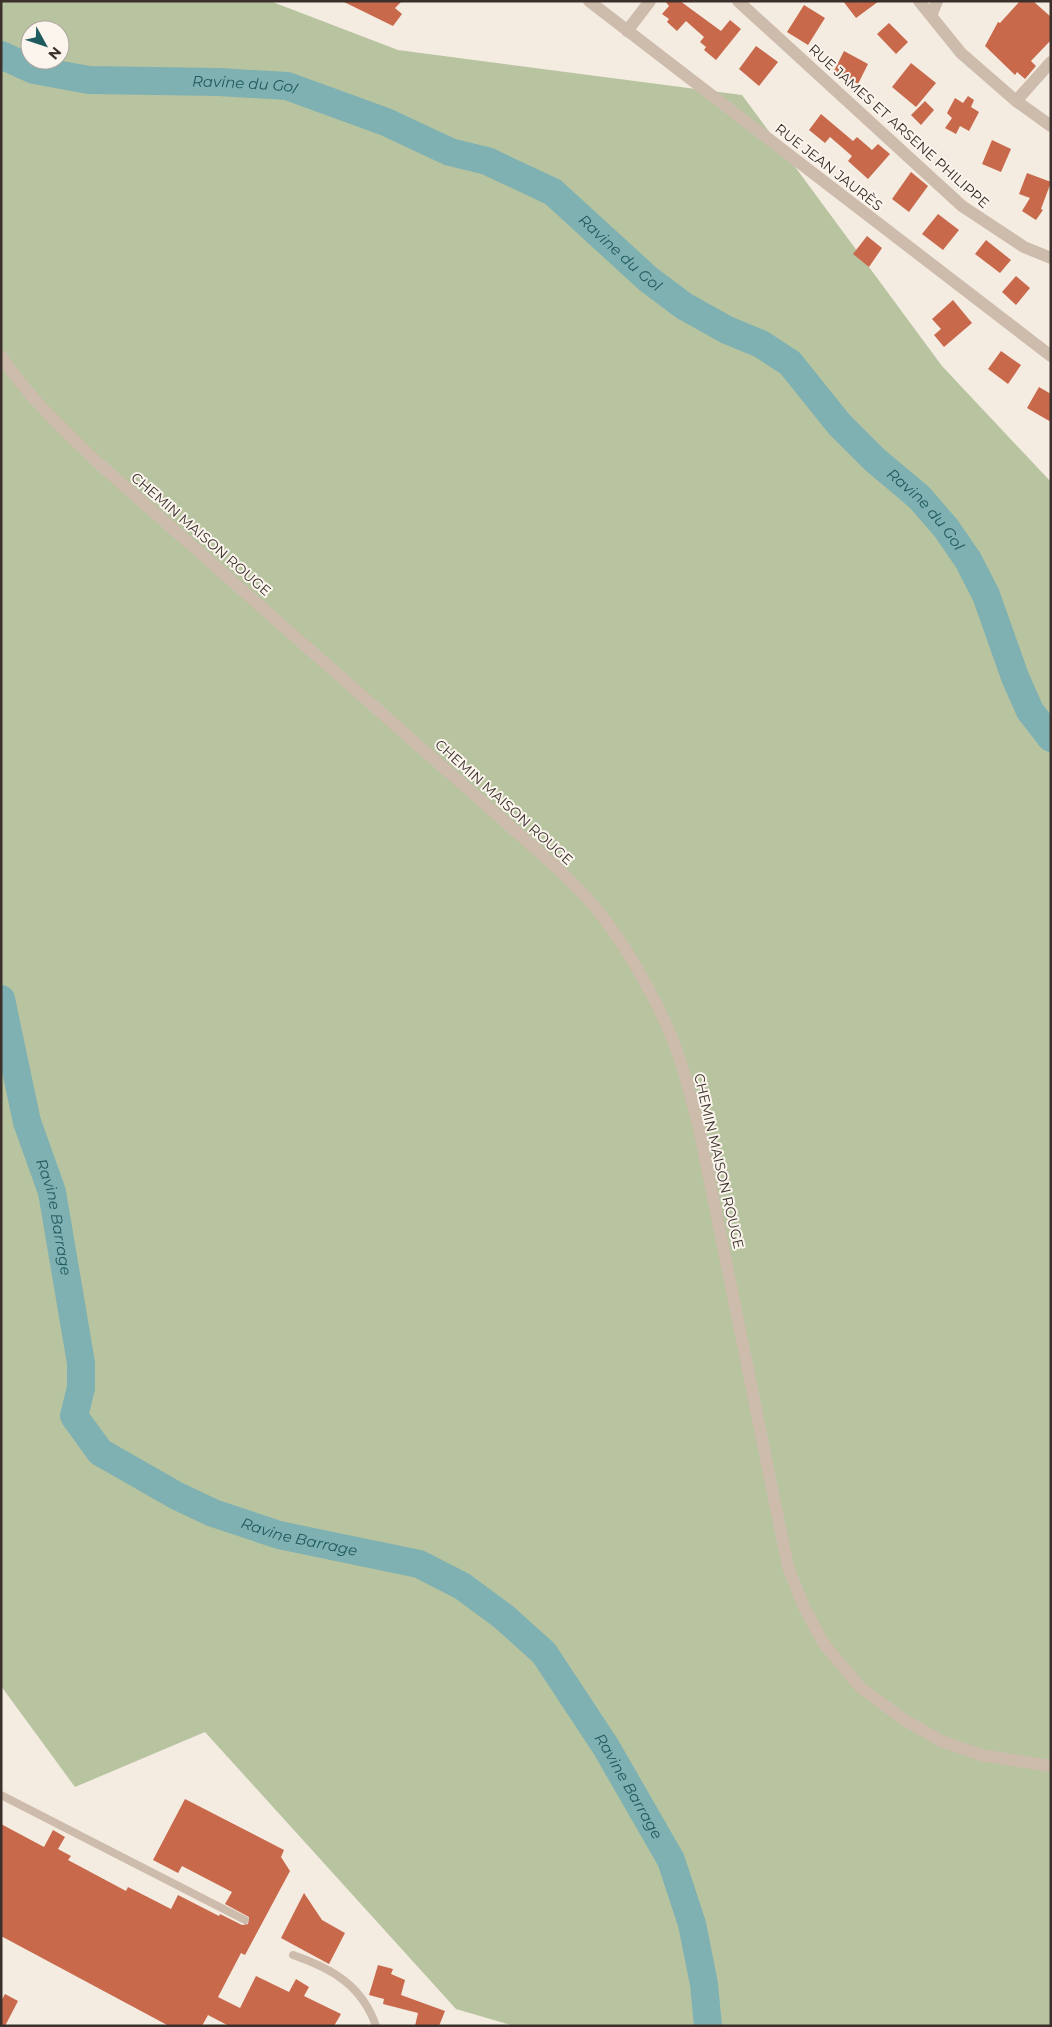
<svg xmlns="http://www.w3.org/2000/svg" width="1052" height="2027" viewBox="0 0 1052 2027" font-family="Montserrat,sans-serif">
<style>
.green{fill:#b8c4a0;fill-rule:evenodd}
.lines{fill:none;stroke-linecap:round;stroke-linejoin:round}
.river{stroke:#7fb0b2;stroke-width:28}
.building{fill:#c8694b}
.lane{stroke:#cdbbac;stroke-width:8}
.street{stroke:#cdbbac;stroke-width:12}
.labels{text-anchor:middle;stroke-width:4;stroke-linejoin:round;paint-order:stroke}
.street-label{font-size:14px;fill:#3b302b;stroke:#fbf5ee}
.water-label{font-size:15px;font-style:italic;fill:#1f5a5e;stroke:#fbf5ee}
</style>
<rect width="100%" height="100%" fill="#f4ebe1"/>
<!-- green -->
<path class="green" d="M1 1H270L398 50 742 95 942 366 1051 482V2026H514L456 2009 205 1732 75 1787 1 1686ZM30 30H60V60H30Z"/>
<g class="lines">
<!-- river -->
<g class="river">
<path id="s1" d="M1 55 34 70 89 80 219 82 287 86 386 122 450 152 487 161 553 192 648 279 684 306 727 330 761 344 790 363 839 424 875 460 919 497 946 528 968 560 986 595 1015 677 1030 711 1051 738"/>
<path id="s2" d="M1 999 27 1122 52 1192 81 1363V1388L74 1416 100 1452 177 1496 213 1513 279 1535 419 1564 462 1586 504 1617 544 1653 606 1747 671 1860 692 1924 704 1984 708 2026"/>
</g>
</g>
<!-- building -->
<path class="building" d="M342 1H402L395 8 402 14 393 26Z
M665 1H680L721 31 730 20 741 29 716 60 704 50 706 47 700 42 704 37 686 21 677 31 667 22 669 19 662 14 669 6Z
M843 1H879L856 18Z
M1020 1H1033L1051 17V40L1031 61 1036 66 1025 79 1017 72 1015 75 985 46 998 22 1000 23Z
M804 5 825 18 808 45 787 32Z
M889 23 908 42 896 54 877 34Z
M756 46 778 62 759 86 739 69Z
M844 51 868 64 858 84 834 71Z
M911 63 936 83 916 107 892 87Z
M968 96 974 100 971 107 979 112 969 131 960 126 956 134 945 128 952 118 947 113 955 98 963 103Z
M925 101 934 110 921 125 911 115Z
M821 114 853 141 857 137 872 150 878 144 890 154 868 179 848 161 852 156 830 137 825 143 809 130Z
M992 140 1011 149 1001 172 982 164Z
M911 172 928 186 909 212 892 199Z
M1027 173 1051 182 1041 209 1043 210 1036 220 1022 211 1030 198 1019 194Z
M938 214 959 230 943 250 922 234Z
M867 236 882 248 869 267 853 254Z
M986 240 1011 260 1000 273 975 254Z
M1016 276 1030 288 1016 305 1002 292Z
M953 300 972 323 944 347 934 335 941 329 932 319Z
M1001 351 1021 365 1008 384 988 369Z
M1039 387 1051 394V422L1027 408Z
M185 1799 284 1850 281 1857 290 1871 245 1955 241 1953 218 1997 240 2008 256 1976 289 1992 296 1979 309 1987 304 1996 341 2014 334 2026H229L208 2015 202 2026H169L1 1936V1824L44 1847 53 1830 65 1837 58 1849 71 1856 68 1860 126 1891 128 1887 171 1909 178 1895 219 1916 220 1914 242 1925 248 1924 249 1917 225 1904 232 1892 182 1866 178 1873 153 1860Z
M304 1893 322 1920 345 1933 329 1964 281 1938Z
M378 1965 393 1969 391 1974 405 1980 401 1995 445 2011 439 2026H415L418 2013 383 2004 384 1999 369 1995Z
M5 1994 18 2001 5 2026H1V2001Z"/>
<g class="lines">
<!-- lane -->
<path class="lane" d="M1 1795 245 1920
M293 1955C331 1968 362 1985 376 2026"/>
<!-- street -->
<path class="street" d="M589 1 1051 356
M738 1 962 206 1024 247 1051 258
M919 1 961 53 1016 101 1051 126
M931 16 937 1
M627 31 650 1
M1016 101 1051 62
M1 356C28 397 62 428 96 461L555 866C566 877 577 887 587 898 619 934 646 981 666 1024 682 1059 691 1097 700 1133L788 1567 804 1607 824 1644 860 1687 903 1719 941 1741 981 1755 1051 1766"/>
</g>
<g class="labels">
<!-- street labels -->
<g class="street-label">
<text transform="translate(899 126) rotate(42)" y="5">RUE JAMES ET ARSENE PHILIPPE</text>
<text transform="translate(829 167) rotate(38)" y="5">RUE JEAN JAURÈS</text>
<text transform="translate(201 534) rotate(41)" y="5">CHEMIN MAISON ROUGE</text>
<text transform="translate(504 802) rotate(42)" y="5">CHEMIN MAISON ROUGE</text>
<text transform="translate(719 1161) rotate(77)" y="5">CHEMIN MAISON ROUGE</text>
</g>
<!-- water labels -->
<g class="water-label">
<text dy="5" stroke="none"><textPath href="#s1" startOffset="248">Ravine du Gol</textPath></text>
<text dy="5" stroke="none"><textPath href="#s1" startOffset="668">Ravine du Gol</textPath></text>
<text dy="5" stroke="none"><textPath href="#s1" startOffset="1072">Ravine du Gol</textPath></text>
<text dy="5" stroke="none"><textPath href="#s2" startOffset="225">Ravine Barrage</textPath></text>
<text dy="5" stroke="none"><textPath href="#s2" startOffset="690">Ravine Barrage</textPath></text>
<text dy="5" stroke="none"><textPath href="#s2" startOffset="1125">Ravine Barrage</textPath></text>
</g>
</g>
<!-- border -->
<rect width="1052" height="2027" fill="none" stroke="#3b302b" stroke-width="5"/>
<!-- north arrow -->
<g transform="translate(45 45) rotate(130)"><circle r="24" fill="#fbf5ee" stroke="#aea6a0"/>
<path d="M0-4L9 19L0 12L-9 19Z" fill="#1f5a5e"/>
<text y="-8" font-size="14" font-weight="bold" text-anchor="middle" fill="#3b302b">N</text>
</g>
</svg>
